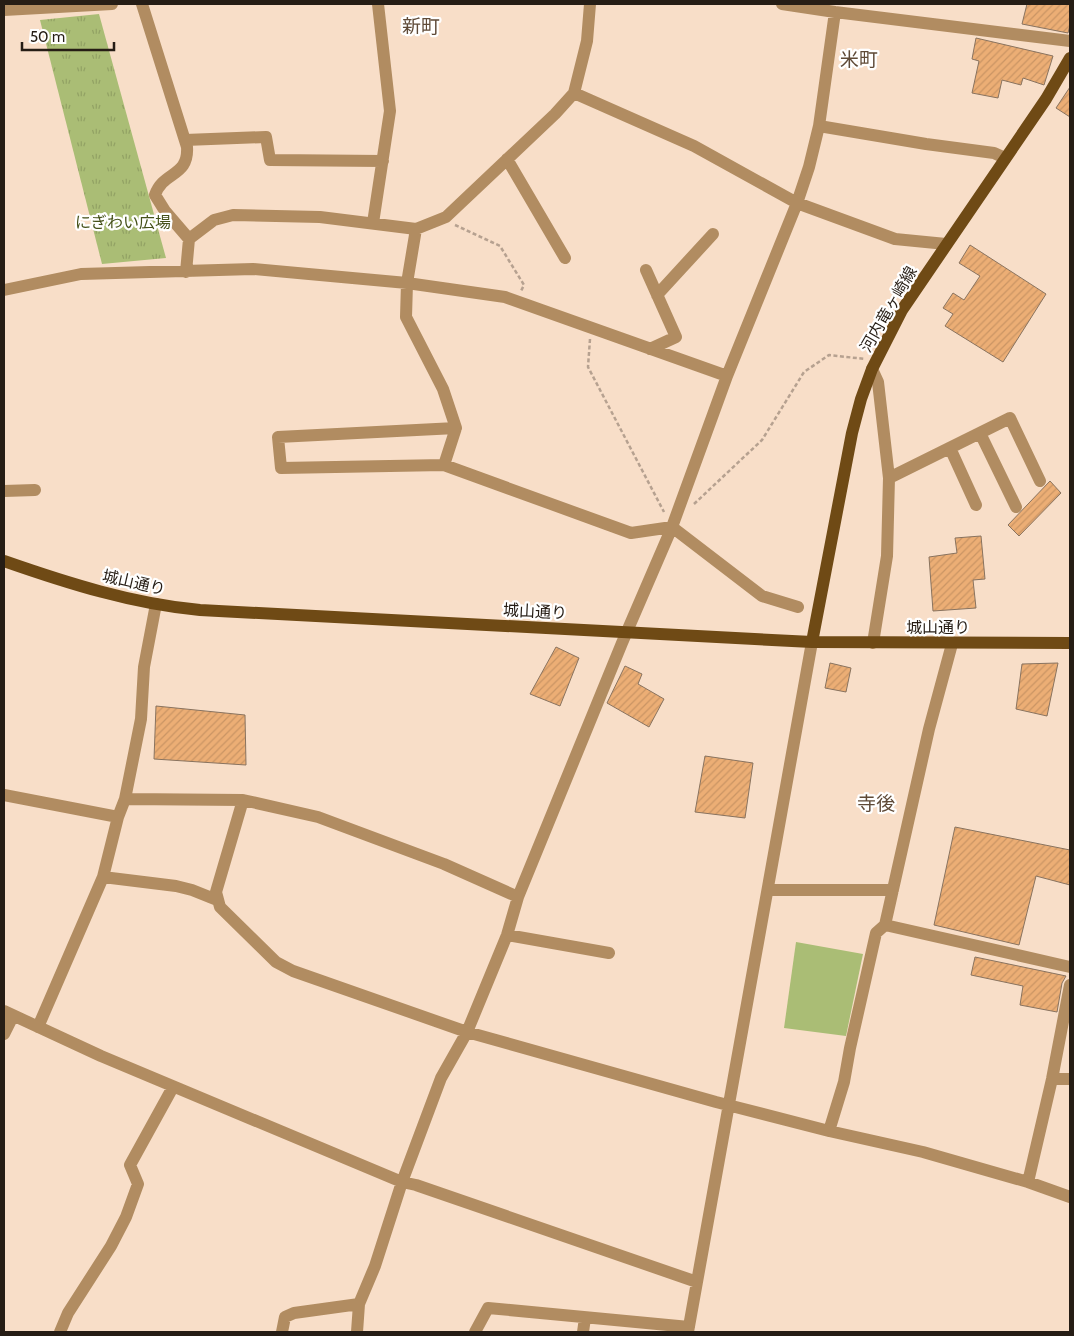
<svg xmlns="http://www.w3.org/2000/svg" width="1074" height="1336" viewBox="0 0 1074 1336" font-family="Cabin,'Noto Sans JP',sans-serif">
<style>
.grass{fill:#aabd75}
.park{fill:url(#park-tufts)}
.building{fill:url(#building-hatch);stroke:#89735f}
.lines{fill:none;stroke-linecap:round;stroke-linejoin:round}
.path{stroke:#b6a190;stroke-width:2.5;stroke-dasharray:4 2.5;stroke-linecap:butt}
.minor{stroke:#b18c61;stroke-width:12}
.major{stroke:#6f4a15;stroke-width:12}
.labels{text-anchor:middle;stroke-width:4.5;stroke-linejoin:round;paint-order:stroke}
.park-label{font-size:16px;fill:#45511a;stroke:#fff}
.street-label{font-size:16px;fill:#261d15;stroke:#fff}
.quarter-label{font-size:19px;fill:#5f4a37;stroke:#fff}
</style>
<defs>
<pattern id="park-tufts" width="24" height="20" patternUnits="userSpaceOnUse" patternTransform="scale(1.25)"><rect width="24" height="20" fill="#aabd75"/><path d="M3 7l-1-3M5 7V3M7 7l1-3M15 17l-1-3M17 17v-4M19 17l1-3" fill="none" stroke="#92a264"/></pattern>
<pattern id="building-hatch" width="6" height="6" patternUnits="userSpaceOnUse" patternTransform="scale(1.25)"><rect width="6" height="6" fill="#ecae75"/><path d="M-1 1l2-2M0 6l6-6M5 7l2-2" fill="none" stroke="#ca9564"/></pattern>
</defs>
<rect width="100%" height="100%" fill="#f8dec8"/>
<!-- grass -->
<path class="grass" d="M796 942 863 954 846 1036 784 1028Z"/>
<!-- park -->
<path class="park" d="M99 14 166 258 102 264 40 20Z"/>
<!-- building -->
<path class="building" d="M1027 4H1070V25L1068 33 1022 24Z
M976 38 1053 56 1044 85 1023 78 1021 85 1002 80 998 98 972 93 979 61 972 59Z
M1070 87V117L1056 108Z
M970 245 1046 294 1003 362 945 326 953 314 943 308 953 293 964 300 980 276 959 263Z
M1050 481 1061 493 1019 536 1008 525Z
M981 536 985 579 973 580 976 608 933 611 929 557 957 553 955 538Z
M556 647 579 658 560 706 530 694Z
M830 663 851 668 846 692 825 688Z
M1058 663 1047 716 1016 709 1022 664Z
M625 666 642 674 638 684 664 699 649 727 607 703Z
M156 706 245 715 246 765 154 759Z
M705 756 753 763 745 818 695 812Z
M955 827 1070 850V885L1036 876 1019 945 934 925Z
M975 957 1066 976 1062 983 1057 1012 1020 1005 1023 986 971 975Z"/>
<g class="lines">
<!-- path -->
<path class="path" d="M455 225 500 246 524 285 521 291
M590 339 588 367 664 512
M694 504 762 440 804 372 829 355 865 359"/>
<!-- minor -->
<path class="minor" d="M142 4 187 147C189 177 163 171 155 195L165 211 189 239 186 272
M782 4 835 12 1070 41
M4 10 112 4
M574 93 694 146 797 203 895 239 946 244
M819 126 926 144 994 153 1005 158
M185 140 266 137 270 160 383 161
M507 159 565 258
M373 223 390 111 378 4
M416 229 407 283 406 317 443 389 456 428 444 465 631 533 672 527 762 596 798 607
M189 239 214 220 233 215 320 217 416 229 446 217 555 114 574 93 587 41 590 4
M646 270 676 337 650 349
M4 290 81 274 253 269 407 283 505 297 727 376
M657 295 713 234
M872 369 878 382 889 478 887 556 873 643
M980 433 1016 507
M950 448 976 505
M444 465 281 468 278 437 456 428
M889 478 1010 418 1040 481
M4 491 35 490
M4 795 118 817
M125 799 243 800 318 817 444 864 518 897
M243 800 216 892 220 907 276 962 293 971 467 1032 716 1102 829 1131 923 1152 1028 1182 1070 1197
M103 877 176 886 192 890 217 900
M768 890H893
M885 925 1070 967
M507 935 609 953
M4 1011 101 1056 402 1182 416 1185 697 1282
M38 1027 103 877 118 817 125 799 141 719 144 667 156 604
M4 1034 13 1016
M1052 1079H1070
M829 1131 844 1082 850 1048 876 933 885 925 929 729 952 644
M1028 1182 1052 1079 1070 985
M60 1332 68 1313 111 1246 126 1217 138 1184 130 1165 173 1087
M282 1332 285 1317 294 1313 359 1304 375 1266 402 1182 441 1078 467 1032 507 935 518 897 622 643 672 527 727 376 797 203 809 167 819 126 835 12
M357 1332 359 1304
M475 1332 488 1308 689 1327
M583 1332 585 1318
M688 1332 812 642"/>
<!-- major -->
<path class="major" d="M4 561C67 583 133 604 200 610L812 642 1070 643
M812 642 852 433 861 399 872 369 902 310 1046 99 1070 58"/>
</g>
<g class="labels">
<!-- park labels -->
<g class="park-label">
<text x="123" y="228">にぎわい広場</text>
</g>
<!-- street labels -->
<g class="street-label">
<text transform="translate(888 309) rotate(-60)" y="6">河内竜ヶ崎線</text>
<text transform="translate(134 582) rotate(13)" y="6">城山通り</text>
<text transform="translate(535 611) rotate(3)" y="6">城山通り</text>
<text x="938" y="633">城山通り</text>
</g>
<!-- quarter labels -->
<g class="quarter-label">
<text x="421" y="33">新町</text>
<text x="859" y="66">米町</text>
<text x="876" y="810">寺後</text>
</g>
</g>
<!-- border -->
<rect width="1074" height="1336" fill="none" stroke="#261d15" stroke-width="10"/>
<!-- scale -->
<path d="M22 42v8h92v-8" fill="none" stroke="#261d15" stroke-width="2.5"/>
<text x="30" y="42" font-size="15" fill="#261d15" stroke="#ffffff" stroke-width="4" paint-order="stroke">50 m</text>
</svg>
